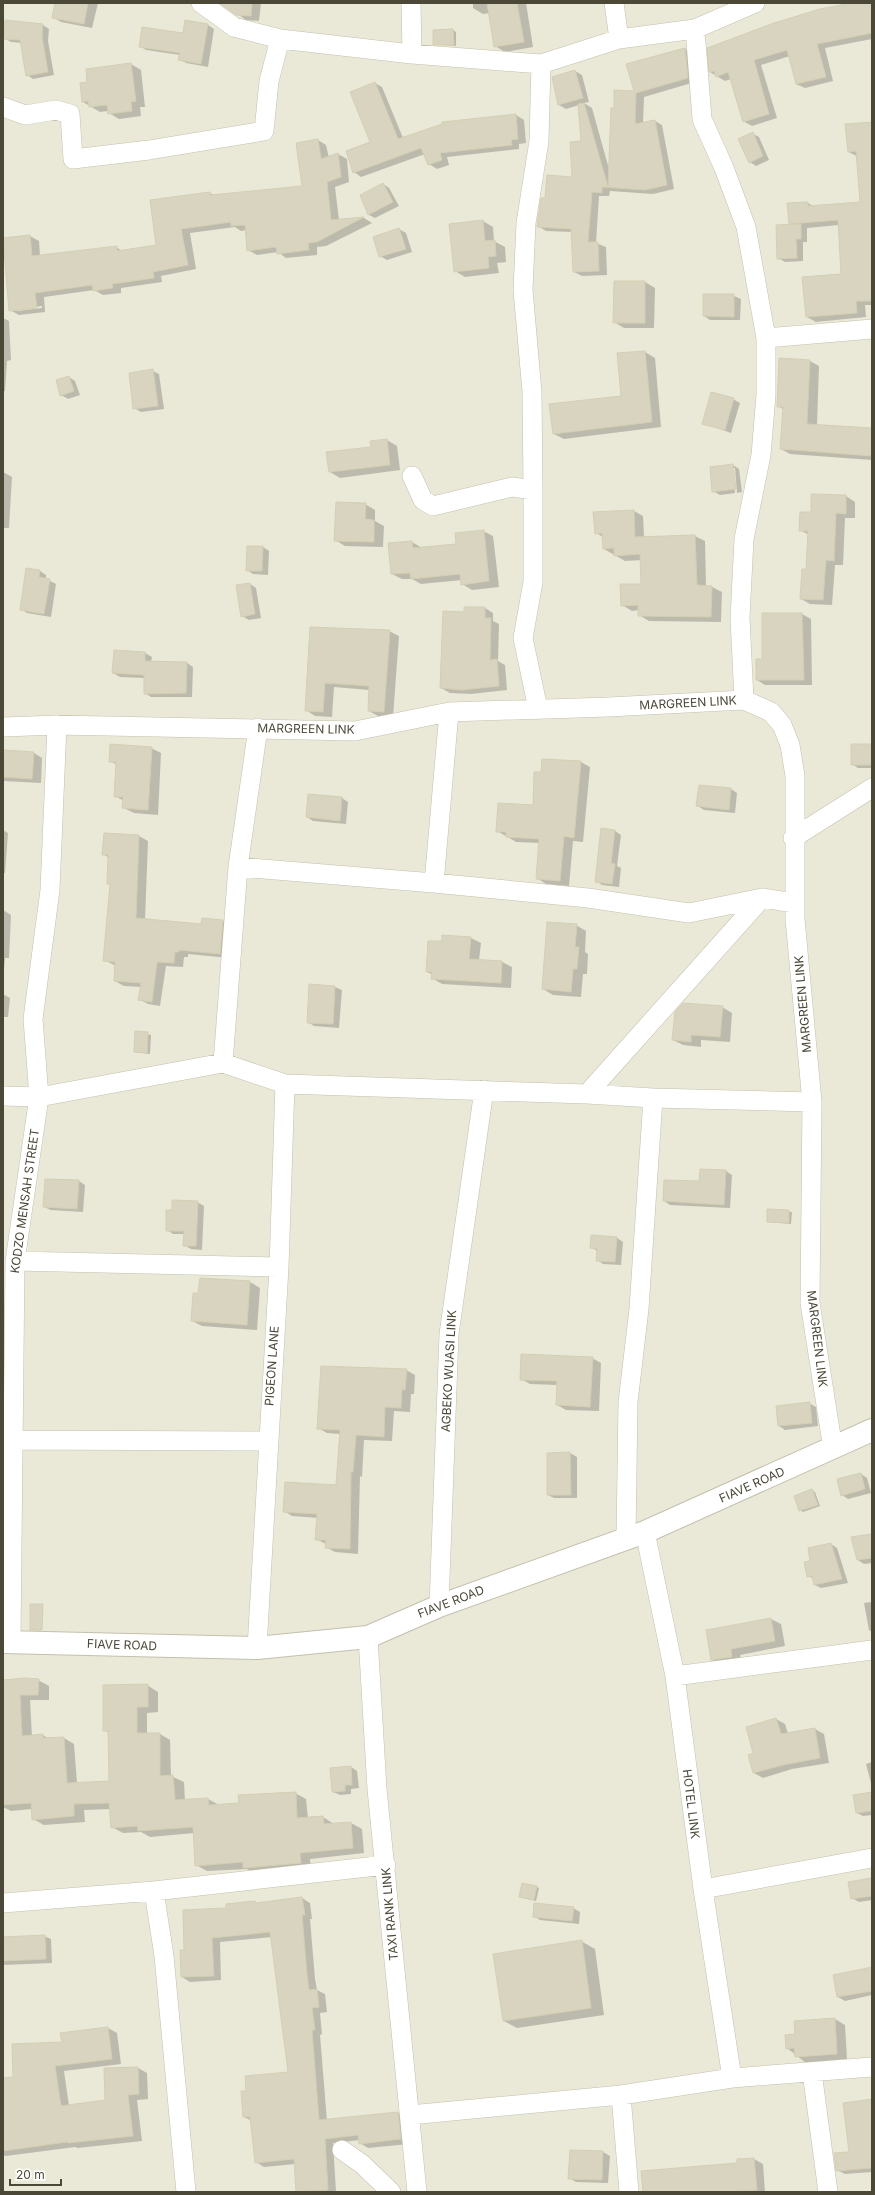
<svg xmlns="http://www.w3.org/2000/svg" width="875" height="2195" viewBox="0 0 875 2195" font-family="Inter,sans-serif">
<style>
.residential{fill:#eae9d8}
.shadow{fill:#0003;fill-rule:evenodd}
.building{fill:#d9d4bf;stroke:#d4cfb2}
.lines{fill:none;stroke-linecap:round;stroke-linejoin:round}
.minor-casing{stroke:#c3c0ac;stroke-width:20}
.tertiary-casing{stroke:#c3c0ac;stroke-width:24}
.minor{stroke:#fff;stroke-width:19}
.tertiary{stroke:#fff;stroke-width:22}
.labels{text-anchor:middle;stroke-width:3.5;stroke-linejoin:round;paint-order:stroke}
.street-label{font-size:12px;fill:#4b4838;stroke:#fff}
</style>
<rect width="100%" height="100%" fill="#f6f5eb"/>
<!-- residential -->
<path class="residential" d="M3 3H872V2192H3Z"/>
<!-- shadow -->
<path class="shadow" d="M56 3H98L92 28 61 22 53 17Z
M222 3H261L259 21 246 20Z
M473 3H526L533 47 505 52 495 46 489 13 483 14 473 8Z
M856 3H872V39L825 48 833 81 805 88 796 84 790 56 761 65 777 118 752 126 743 121 731 79 725 81 710 72Z
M43 25 49 29 48 41 54 75 33 79 27 75 22 43 11 42 4 38Z
M208 25 214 29 208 67 186 63 179 59 180 55 146 50 140 46Z
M453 30 456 32V46L434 44Z
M685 49 693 53 695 82 644 97 643 123 655 121 662 125 674 189 653 194 610 191 609 196H599L596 243 606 247 607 275 582 276 574 272 572 232 546 231 538 226 546 199 573 178 582 142 579 105 566 109 559 105 553 78 575 71 582 75 589 102 584 103 592 108 609 169 615 109 635 92 628 65Z
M131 64 141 70 145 107H140L141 116 119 119 109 113 108 111 100 112 83 102Z
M375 83 382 87 403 138 516 115 524 120 526 143 519 144V149L447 157 449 165 437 169 429 164 425 154 361 177 354 172 371 143Z
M872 123V305H865L866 317 816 322 807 317 842 275 839 225 807 228V242H803V261L785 262 778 258 794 226 790 223 808 203 815 207 861 203 858 157 849 152Z
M753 134 759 137 769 160 756 166 750 162Z
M318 140 326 145 329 158 338 154 347 159 349 182 335 187 339 220 364 218 372 223 326 246 317 247V255L286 258 278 252 257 255 248 250 246 230 241 231 235 227 190 233 196 269 161 276 162 282 121 288V293L103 295 94 290 44 297 45 312 19 315 10 310 3 239 30 236 39 241 40 256 116 247 122 251 157 246 210 193 214 195 304 187ZM42 306V308L17 311V309Z
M383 184 389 188 399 206 375 218 369 215 361 196Z
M483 221 493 227 494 241 505 247 506 262 497 263 499 273 465 277 455 271Z
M399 229 406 233 412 252 387 260 380 256Z
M615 282H645L655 288 654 328H624L614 322Z
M704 295 734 296 741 299 740 320H710L704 316Z
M3 318 9 321 11 360 7 361 5 391H3Z
M645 352 655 358 661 427 564 439 554 434 622 397Z
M780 359 810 361 819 366 817 425 872 429V460L790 454 781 449 784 410 778 406Z
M153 371 159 374 164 409 141 412 134 408Z
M69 377 75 381 80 395 68 399 61 395Z
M733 399 740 403 731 433 704 423Z
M387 440 397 446 400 470 340 478 330 472Z
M733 465 739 469 742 492 737 493 735 468H732L735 493 720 495 713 491Z
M3 472 12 477 9 528H3Z
M812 495 846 496 855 502V518H845L843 565H835L832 605 810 604 801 599 807 570 809 535 800 530 812 513Z
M365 504 375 510V521L384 526 383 547 345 546 335 540Z
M634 511 643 516 644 537 695 536 705 541 706 586 712 587 722 592 721 622 649 621 639 615V610L632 611 622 605 642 585V560L625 561 604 549 603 537 596 533Z
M483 531 493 536 499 587 472 590 462 584V580L421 584 412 579H402L392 574 412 542 422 548 458 545Z
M263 547 269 551 268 575 253 574 247 570Z
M40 571 46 575V579L56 584 51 617 27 613 21 609Z
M250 584 256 588 261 618 249 620 242 616Z
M485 608 493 613V621L499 624 498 661 505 665 507 690 471 694 450 693 441 688 465 613Z
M763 614H802L811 619 812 685H765L757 680 763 660Z
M311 628 389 631 399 636 393 717 378 716 369 711V690L334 687 332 717 315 716 306 710Z
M115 651 145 653 152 657 151 662 187 663 193 667 192 697H151L145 693V678L120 677 113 673Z
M872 745V768H858L852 764Z
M151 748 161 753 158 815 134 813 124 808V801L115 796 117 765 110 761Z
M3 751 34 753 42 758 41 783 3 781Z
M581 762 590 767 583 842 573 841 569 886 546 884 537 878 540 843 516 842 497 831 534 806 542 773Z
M731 789 737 793 735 813 704 810 698 806Z
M342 798 348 802 346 824 313 821 307 817Z
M602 829 615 831 621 835 617 866 621 868 619 887 602 885 596 881Z
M3 830 8 833 5 873H3Z
M105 834 139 836 148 841 145 920 202 925 223 921 232 926 229 958 188 954V957H184L183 967 166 966 160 1006 148 1004 139 999 141 987 124 986 115 981 116 966 104 960 111 885 108 883 109 858 103 854Z
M3 910 11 915 9 958H5L3 982Z
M576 925 586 931 585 952 588 954 587 974H583L581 997 553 995 543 989Z
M471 938 481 943 479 960 502 962 512 967 511 988 442 984 432 978 433 975 427 972 443 942Z
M310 985 335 987 342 990 339 1028 314 1026 308 1022Z
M3 994 10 998 8 1017H3Z
M722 1007 732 1013 730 1042 701 1040V1047L683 1045 673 1040Z
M136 1032 151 1035 150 1054 135 1052Z
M726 1171 732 1175 730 1208 670 1205 664 1201Z
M79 1181 85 1185 83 1212 51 1210 44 1207Z
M197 1202 204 1206 202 1250 191 1249 184 1245 185 1234H173L167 1230 173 1211Z
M768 1210 792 1212 791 1224 768 1222Z
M617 1238 623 1242 621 1265 603 1264 597 1260V1251L591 1247Z
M201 1279 250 1282 260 1288 257 1330 202 1326 192 1321 199 1294Z
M592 1358 601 1363 599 1411 566 1410 557 1405 558 1385 530 1384 521 1379Z
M406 1370 415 1375 414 1394H411L410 1412 394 1411 392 1441 364 1440 362 1477 360 1476 358 1554 335 1552 326 1547V1544L316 1539 318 1518 292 1516 284 1511 337 1486 340 1434 327 1433 318 1428Z
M809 1403 816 1407 818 1426 785 1430 779 1426Z
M570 1453 577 1457V1498H554L548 1495V1454Z
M861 1474 867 1478 871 1493 848 1499 842 1495Z
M812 1490 815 1492 820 1506 803 1512 800 1510Z
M872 1535V1563L864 1564 858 1560Z
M831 1544 837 1548 848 1583 821 1588 815 1585 814 1579 808 1576 812 1561Z
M872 1602V1632L869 1630 864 1603Z
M771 1619 781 1624 785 1646 740 1655 742 1663 722 1665 712 1660Z
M38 1680 49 1686V1700H30L32 1736 43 1735 49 1739 64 1738 74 1744 77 1783 110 1782 109 1733 104 1730 147 1685 158 1692V1712L147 1713V1734H160L170 1740 171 1776 184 1782 185 1801 208 1799 219 1805 240 1804 295 1793 306 1799 308 1818 323 1817 334 1824 351 1823 362 1829 364 1853 310 1859 311 1869 255 1873 247 1869 207 1871 196 1865 194 1833 150 1837 141 1832 123 1833 112 1827 111 1809 84 1810 85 1822 44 1825 33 1819 32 1809 11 1811 3 1807V1682Z
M776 1719 785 1724 788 1734 815 1729 824 1734 829 1763 792 1769 763 1778 754 1773 755 1754Z
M872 1762V1787L866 1764Z
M351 1767 357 1771 359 1788 351 1789V1794L340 1795 333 1792Z
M872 1793V1815L863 1816 857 1813Z
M872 1879V1900L859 1902 852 1898Z
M536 1887 539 1888 536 1901 523 1898Z
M302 1898 310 1903 312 1919H310L315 1979 317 1990 325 1994 327 2012 320 2013 322 2034 320 2035 327 2121 398 2113 406 2118 409 2144 368 2148 360 2143V2140L333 2143 336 2192H297L295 2164 264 2167 256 2162 252 2121 244 2117 247 2092 289 2073 272 1937 220 1942 221 1980 190 1982 182 1977 185 1951 227 1909 255 1902 258 1904Z
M573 1908 580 1912 579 1924 540 1920 534 1916Z
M44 1936 51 1939 52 1963 3 1965V1938Z
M581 1941 595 1949 604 2015 517 2028 504 2021Z
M872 1968V1995L845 2001 838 1997Z
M835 2019 845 2025 847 2059 806 2063 787 2048 796 2035Z
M108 2028 117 2033 121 2064 64 2071 69 2106 106 2101 138 2068 147 2073 148 2099 137 2100 142 2141 78 2148 75 2147 6 2156 3 2155V2079L14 2078 63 2043Z
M872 2100V2172L845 2174 837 2170 851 2153Z
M571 2151 603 2152 610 2156 608 2183 576 2182 569 2178Z
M754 2159 763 2164 765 2192H644Z"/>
<!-- building -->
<path class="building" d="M55 3H88L84 24 52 18Z
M220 3H252L251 16 236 15Z
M487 3H517L524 42 494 47Z
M851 3H872V33L817 44 826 77 796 84 787 50 754 60 769 114 743 122 728 72 716 77 714 71 709 72 707 48 774 23 820 9Z
M5 20 43 24 42 36 48 72 26 76 20 40 3 39Z
M185 20 208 24 201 64 178 60 180 53 139 47 142 27 183 33Z
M453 29 454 45H433V30Z
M685 48 688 78 636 93 635 124 655 120 667 185 645 190 602 187V193L592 192 588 242H598L599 271 573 272 571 229 537 227 541 198H545L547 175 572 177 570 142 581 141 578 104 584 103 608 187 611 108H614V90L634 91 626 64Z
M131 63 136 101 131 102 132 111 108 114 107 105 89 107 88 101 82 102 80 83 87 82 86 69Z
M575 70 583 98 558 105 552 77Z
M375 82 398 139 442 124V122L516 114 518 139 511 140 512 145 440 153 442 160 428 165 421 148 353 173 346 151 370 142 350 92Z
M872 122V301H856L857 313 806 317 802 277 841 274 838 220 789 224 787 203 808 202V206L860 202 856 151 848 152 845 124Z
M753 132 763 156 749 163 738 139Z
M318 139 321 159 338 153 341 177 327 182 331 220 364 217 317 242 308 243 309 250 277 254 276 247 247 251 245 225 231 226V222L181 229 188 265 153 272 154 278 112 284 113 288 93 291 92 285 35 293 37 308 9 311 3 238 30 235 32 256 117 246V251L156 245 150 200 210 192 211 195 302 186 296 143Z
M383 183 393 202 368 215 360 195Z
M483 220 485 241 495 240 496 256 488 257 489 268 454 272 449 224Z
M801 224V239H796L797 258 777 259 776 225Z
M399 228 406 249 379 257 373 237Z
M614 281H645V323H613Z
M703 294H734V317L703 316Z
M645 351 652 422 553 434 549 404 621 396 617 353Z
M779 358 810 360 807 424 872 428V456L780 449 783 407H777Z
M153 369 158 406 133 409 129 373Z
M69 376 74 391 60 396 56 380Z
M711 392 734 398 725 430 702 424Z
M387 439 390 465 329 472 326 452 371 447 370 441Z
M733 464 736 489 712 492 710 467Z
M811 494 846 495V514L836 513 834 561 826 560 823 600 800 599 802 569H806L808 531H799L800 512H811Z
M336 502 366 503 365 519 374 520V542L334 541Z
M634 510 635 537 695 535 697 585 712 586 711 617 638 616V605L621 606 620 584H641L640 554 614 556V548L603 549 602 533 595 534 593 512Z
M484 530 489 581 461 585 460 574 411 579 410 573 391 574 388 543 412 541 413 548 456 544 455 533Z
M247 546H263L262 571H246Z
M26 568 40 570 39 577 50 579 44 614 20 610Z
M250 583 255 614 241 617 236 585Z
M464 607H485V618H491L490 660 497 659 499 686 462 690 440 688 443 611 464 612Z
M762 613H802L804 680H756V659H762Z
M310 627 390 630 384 712 368 711 369 686 325 683 323 712 305 711Z
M114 650 145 652V661L187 662 186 693 144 694V675L112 673Z
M110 744 152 747 148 810 122 808 123 797H114L116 762H109Z
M851 744H872V765H851Z
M3 750 34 752 32 779 3 777Z
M542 759 581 761 574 838 564 836 560 881 536 879 539 839 506 837V832H496L498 803 533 805 534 772H541Z
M699 785 731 788 729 810 696 806Z
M308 794 342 797 340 821 306 817Z
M601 828 615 830 611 863 615 864 612 884 595 882Z
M104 833 139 835 136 918 201 924 202 918 223 920 220 954 179 950V952H175L174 963 157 962 152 1002 138 1000 141 983 114 981 115 962 103 961 110 884H107L108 855H102Z
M547 922 577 924 575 947H579L577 969H573L571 992 542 989Z
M442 935 471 937 469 959 502 961 501 983 431 979 432 972H426L428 941H442Z
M309 984 335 986 333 1024 307 1023Z
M683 1003 723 1006 720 1037 691 1035V1042L672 1040 675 1012Z
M135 1031 148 1032 147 1053 134 1052Z
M700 1169 726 1170 724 1205 663 1201 664 1180 699 1181Z
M45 1179 79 1180 77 1209 43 1207Z
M172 1200 198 1201 196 1246H183L184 1231H166V1210H172Z
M767 1209 789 1210V1223L767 1222Z
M591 1235 617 1237 615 1262 596 1261 597 1249 590 1248Z
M200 1278 250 1281 247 1325 191 1321 193 1293H198Z
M521 1354 593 1357 590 1407 556 1405 557 1381 520 1380Z
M321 1366 407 1369 405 1390 402 1389 401 1408 385 1407 384 1437 356 1435 353 1472H351L350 1549 325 1548 326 1540H315L317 1514 283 1512 285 1482 336 1485 340 1430 317 1429Z
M810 1402 812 1423 778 1426 776 1406Z
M570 1452 571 1495H547V1453Z
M861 1473 865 1489 841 1496 837 1479Z
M812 1489 818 1505 799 1511 794 1496Z
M872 1534V1558L857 1560 851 1537Z
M831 1543 842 1579 814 1585 812 1576 807 1577 804 1562 810 1561 808 1548Z
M30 1604H43L42 1630H30Z
M771 1618 775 1641 731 1649 732 1657 711 1660 706 1630Z
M25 1678 39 1679 38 1695H20L22 1736 43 1734V1738L64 1737 67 1783 109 1781 108 1731H103V1685L148 1684V1707H137V1733H160V1776L173 1775 175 1800 208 1798 209 1805 239 1803 238 1795 296 1792 297 1818 323 1816 324 1824 351 1822 353 1848 300 1853 301 1863 243 1868V1862L195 1866 193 1827 138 1831 137 1826 111 1828 109 1803 74 1804V1816L32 1820 31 1803 3 1805V1680Z
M776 1718 781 1734 815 1728 820 1758 783 1765 753 1773 748 1755 753 1753 746 1727Z
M351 1766 352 1785H345V1791L332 1792 330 1768Z
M872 1792V1811L856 1813 853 1795Z
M872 1878V1896L851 1899 848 1882Z
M522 1883 537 1886 534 1900 519 1897Z
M302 1897 305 1915H302L307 1974 309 1990 317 1989 319 2007 312 2008 315 2030H312L319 2120 398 2112 401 2139 359 2144 358 2135 325 2139 328 2190 296 2192 294 2159 255 2163 250 2117H243L241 2091H246L245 2076 288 2072 270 1932 212 1938 214 1976 181 1977 180 1950H184L183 1910 226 1908V1904L255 1901 256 1903Z
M534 1903 574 1907 572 1921 533 1917Z
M45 1935 46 1959 3 1961V1937Z
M582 1940 591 2008 503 2021 493 1954Z
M872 1967V1991L837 1997 833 1975Z
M835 2018 837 2054 795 2057 794 2048 786 2049 785 2035 795 2034 794 2021Z
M108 2027 112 2059 55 2066 61 2106 105 2100 104 2068 138 2067 139 2094 128 2095 133 2136 68 2143 67 2142 3 2151V2078L13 2077 12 2044 62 2042 60 2033Z
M872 2099V2168L836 2171 834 2153 849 2152 843 2103Z
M570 2150 603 2151 602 2180 568 2179Z
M754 2158 757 2190 732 2192H643L641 2171 737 2163V2159Z"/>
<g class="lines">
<!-- minor casing -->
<g class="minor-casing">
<path id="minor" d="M201 3 234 27 280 39 412 54 541 64 619 39 695 29 755 3
M411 3 412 54
M614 3 619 39
M695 29 702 119 724 168 746 227 766 338V395L761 455 744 539 740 618 744 700
M3 107 25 115 56 110 70 114 73 159 149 150 264 131 269 81 280 39
M766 338 872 329
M412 476 423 500 433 506 512 487 533 490
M538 709 523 638 533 582V490L532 392 523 290 526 223 539 141 541 64
M3 727 57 725 355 731 449 712 609 707 744 700 771 712 782 725 790 745 795 776V919L812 1102 810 1303 833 1449
M793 838 872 788
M238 867 434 883 588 898 689 913 762 898 794 903
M434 883 449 712
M223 1063 238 867 258 728
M587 1094 762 898
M3 1096 39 1097 223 1063 285 1084 587 1094 653 1098 812 1102
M15 1261 279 1267
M13 1440 268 1441
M645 1532 675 1676 703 1889 732 2078
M626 1538 628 1402 639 1309 653 1098
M439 1606 449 1334 484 1090
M368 1637 377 1789 417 2192
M11 1641 15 1261 39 1097 33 1019 50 890 57 725
M257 1648 279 1267 285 1084
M675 1676 872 1650
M703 1889 872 1858
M154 1891 164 1956 186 2192
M3 1903 154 1891 386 1865
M812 2072 828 2192
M621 2095 629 2192
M410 2115 621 2095 732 2078 872 2067
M342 2150 362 2164 391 2192"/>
</g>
<!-- tertiary casing -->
<g class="tertiary-casing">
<path id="tertiary" d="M3 1642 257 1648 368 1637 439 1606 645 1532 872 1430"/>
</g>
<!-- minor -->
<use href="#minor" class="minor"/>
<!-- tertiary -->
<use href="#tertiary" class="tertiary"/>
</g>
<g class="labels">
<!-- street labels -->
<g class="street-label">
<text transform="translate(688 703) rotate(-3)" y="4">MARGREEN LINK</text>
<text transform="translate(306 729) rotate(1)" y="4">MARGREEN LINK</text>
<text transform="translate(803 1004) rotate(-95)" y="4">MARGREEN LINK</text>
<text transform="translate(25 1201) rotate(-82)" y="4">KODZO MENSAH STREET</text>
<text transform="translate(817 1339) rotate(83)" y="4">MARGREEN LINK</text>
<text transform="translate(272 1366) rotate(-86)" y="4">PIGEON LANE</text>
<text transform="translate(449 1371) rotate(-87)" y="4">AGBEKO WUASI LINK</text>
<text transform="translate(752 1485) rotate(-24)" y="4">FIAVE ROAD</text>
<text transform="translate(451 1602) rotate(-21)" y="4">FIAVE ROAD</text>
<text transform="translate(122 1645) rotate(2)" y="4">FIAVE ROAD</text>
<text transform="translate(691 1804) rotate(83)" y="4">HOTEL LINK</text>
<text transform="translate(390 1914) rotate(-95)" y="4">TAXI RANK LINK</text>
</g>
</g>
<!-- border -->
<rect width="875" height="2195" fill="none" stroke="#4b4838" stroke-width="8"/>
<!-- scale -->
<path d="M10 2179v6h51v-6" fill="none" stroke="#4b4838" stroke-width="2"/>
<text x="16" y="2179" font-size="12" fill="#4b4838" stroke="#ffffff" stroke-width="3" paint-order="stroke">20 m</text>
</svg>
